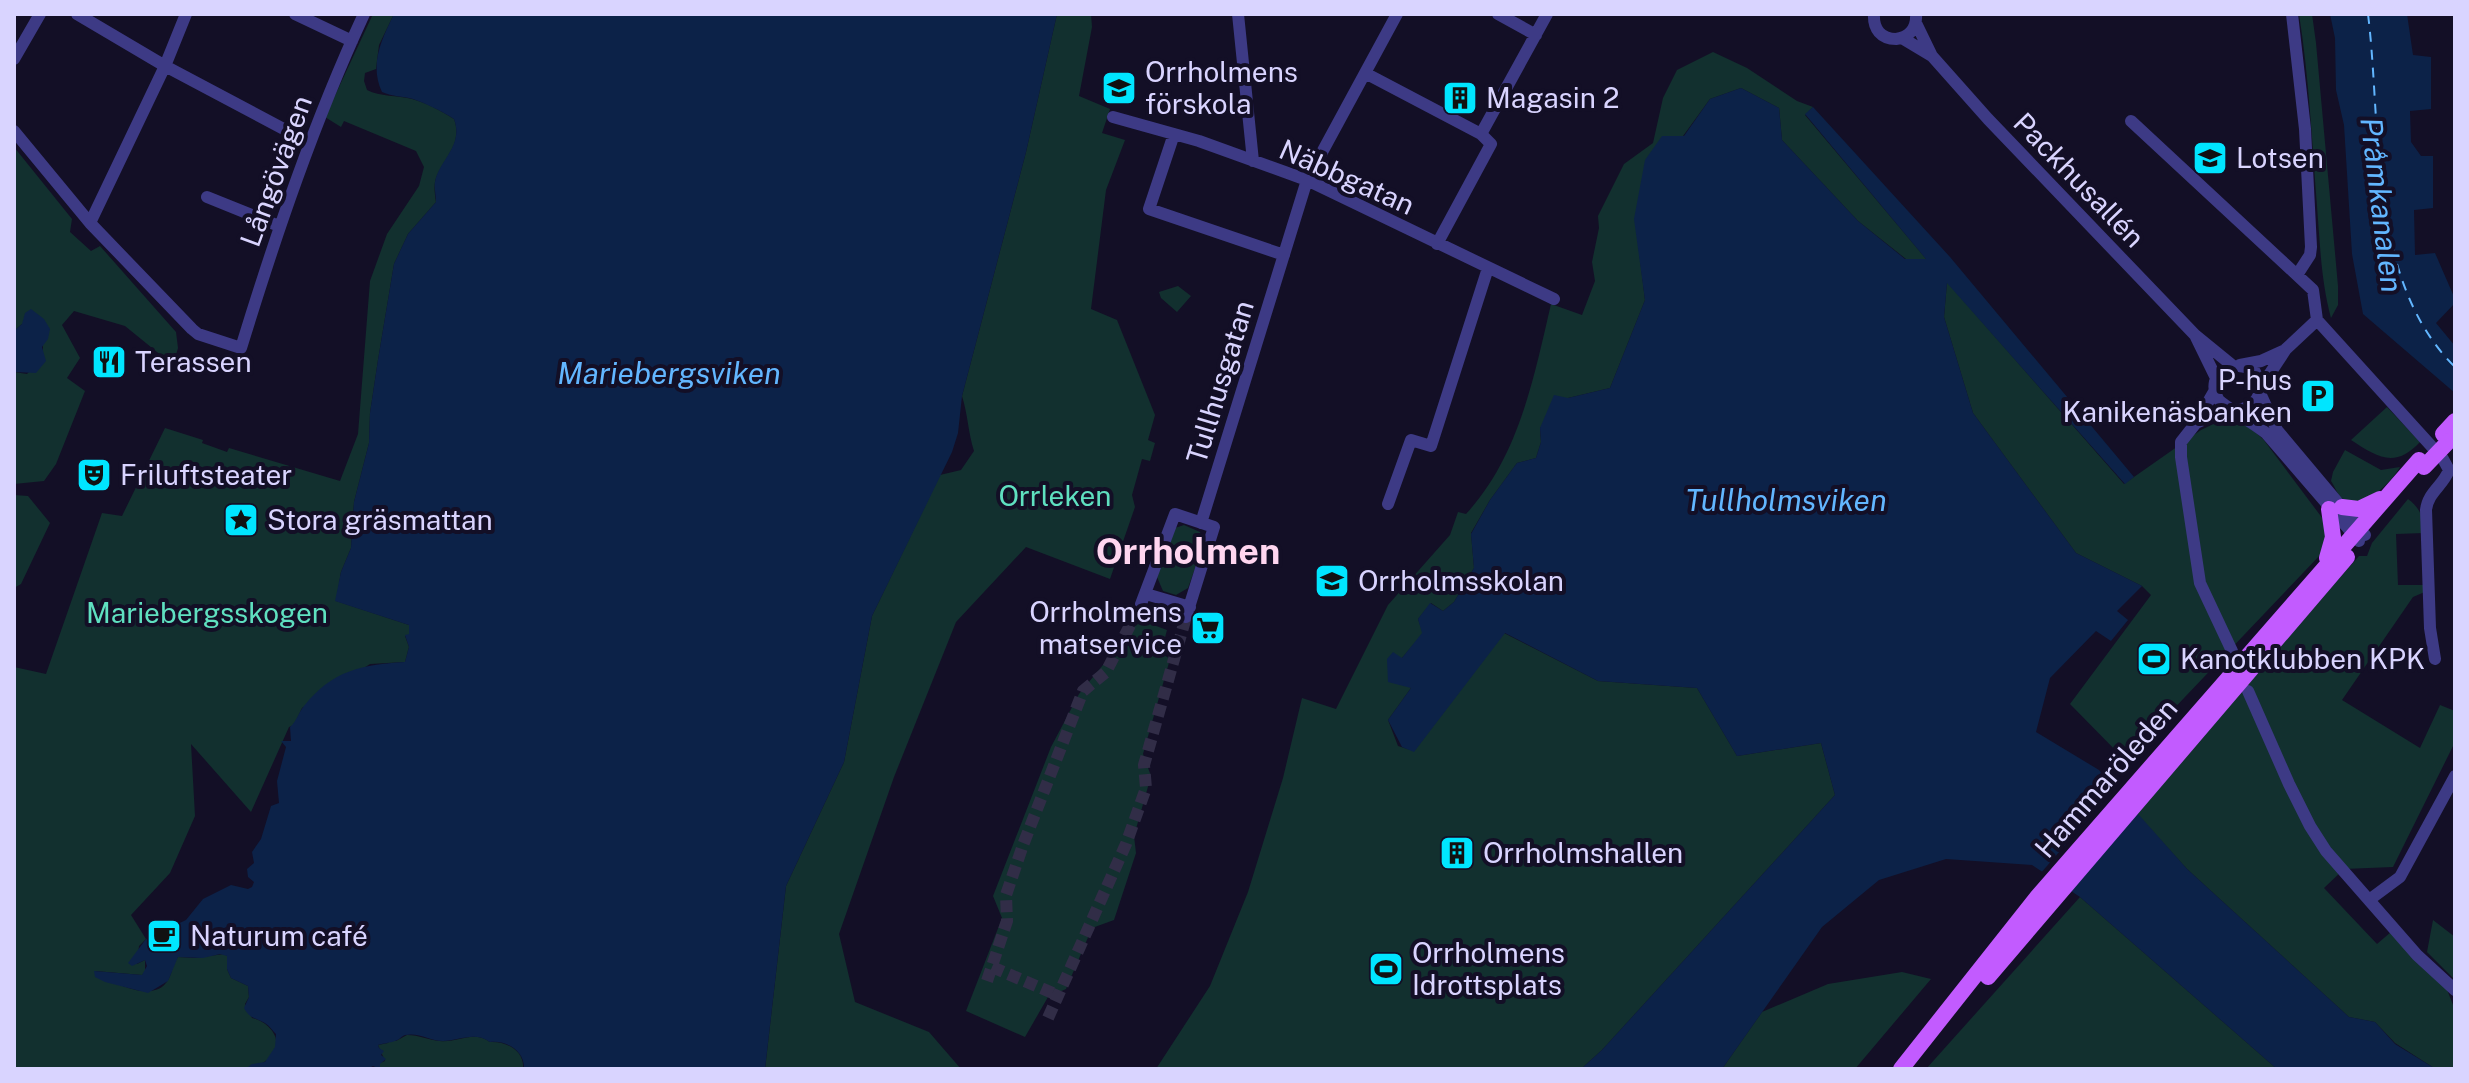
<svg xmlns="http://www.w3.org/2000/svg" width="2469" height="1083" viewBox="0 0 2469 1083" font-family="'Public Sans',sans-serif">
<style>
.green{fill:#12302f}
.water{fill:#0c2248}
.pier{fill:#130f26}
.lines{fill:none;stroke-linecap:round;stroke-linejoin:round}
.ferry{stroke:#62b6ff;stroke-width:2;stroke-dasharray:10 8;stroke-linecap:butt}
.minor-tunnel{stroke:#312d47;stroke-width:12;stroke-dasharray:12 6;stroke-linecap:butt}
.minor{stroke:#3d3a85;stroke-width:12}
.major{stroke:#c25bff;stroke-width:16}
.major-bridge{stroke:#c25bff;stroke-width:16}
.labels{text-anchor:middle;stroke-width:8;stroke-linejoin:round;paint-order:stroke}
.poi-label{font-size:28px;fill:#d9d4ff;stroke:#130f26;text-anchor:start}
.street-label{font-size:28px;fill:#d9d4ff;stroke:#130f26}
.park-label{font-size:28px;fill:#5fe0c0;stroke:#130f26}
.water-label{font-size:30px;font-style:italic;fill:#62b6ff;stroke:#130f26}
.district-label{font-size:36px;font-weight:bold;fill:#ffd6f0;stroke:#130f26}
</style>
<rect width="100%" height="100%" fill="#130f26"/>
<!-- green -->
<path class="green" d="M373 14H394L379 45 376 69 365 73 364 81 367 90C380 97 397 95 412 99 427 103 441 111 454 119 464 146 440 160 435 182 434 188 435 196 436 202L408 234 394 264 378 360 370 413 369 443 354 502 351 548 341 572 336 601 409 625 411 628 409 635 405 636 409 647 405 662 370 664 302 708 294 725 289 727 251 812 191 744 195 816 170 873 131 915 146 939 139 946 137 964 145 960V972L142 975 95 971C110 982 154 1005 168 980 173 972 172 964 178 957L195 958 224 954 227 956V969L231 978 248 986 249 997 245 1004 252 1018C274 1023 288 1048 264 1062 259 1066 250 1066 245 1069H14V667L46 674 102 513 122 516 165 428 203 440 202 443 227 452 229 448 340 481 358 434 370 281 387 234 419 186 424 167 416 151 344 121 341 127 325 117Z
M1057 14H1091L1092 27 1079 96 1110 109 1102 133 1125 140 1106 190 1091 309 1117 320 1155 415 1148 440 1155 443 1150 461 1142 459 1132 495 1135 507 1110 579 1026 547 956 622 894 777 839 934 855 1002 929 1032 961 1069H765L786 886 844 762 872 616 940 475 961 470 974 451C968 432 968 415 962 396L1026 152Z
M2299 14H2312L2316 43 2338 286V305L2331 318C2321 281 2320 244 2317 206 2312 142 2309 77 2299 14Z
M1713 52 1747 68 1797 101 1813 107 1805 115 1927 260 1906 259 1858 221 1782 140 1779 108 1741 88 1710 99 1683 136 1635 219 1645 300 1610 388 1568 398 1540 428 1541 442 1536 458 1517 463 1490 500 1471 533 1474 568 1454 602 1443 611 1431 603 1418 619 1423 633 1402 658 1411 688 1388 720 1398 746 1414 751 1504 633 1598 681 1697 688 1737 756 1821 743 1835 795 1602 1050 1581 1069H1156L1210 986 1248 892 1283 778 1302 698 1336 709 1388 605 1450 535 1458 512 1466 514C1519 457 1534 377 1551 304L1582 315 1595 281 1592 262 1599 228 1598 216 1624 164 1653 143 1663 98 1677 70Z
M14 147 72 219 70 232 91 251 100 246 176 332 178 348 173 365 125 326 74 311 62 325 80 358 67 378 85 391 56 464 44 481 14 484V372L27 374 43 357V344L22 324 14 331Z
M1947 282 2124 484 2201 430 2228 417 2246 424 2263 439 2326 523 2330 536 2322 553 2125 760 2070 704 2151 595 2142 586 2076 553 1973 413 1944 317Z
M1178 286 1191 296 1177 312 1161 298 1159 292Z
M2387 407 2420 442C2395 469 2377 457 2351 440Z
M2345 450 2381 470 2400 467C2391 483 2360 514 2342 498 2337 494 2334 485 2331 481L2333 472Z
M14 495 28 496 50 523 21 584 14 588Z
M2408 499C2420 508 2424 518 2424 533L2396 534 2398 585H2427V591L2413 597 2342 700 2420 748 2440 705 2455 711V742L2393 867 2344 869 2324 888 2377 944 2391 932 2446 987 2455 1010V1069L2434 1068 2395 1043 2375 1022 2349 1017 2187 869 2136 813 2337 581 2359 556H2367L2372 543Z
M1184 525 1200 532 1204 543 1188 588 1176 595 1163 591 1157 577 1175 528Z
M1140 620 1167 630 1161 653 1170 659 1143 754 1151 776 1134 836 1136 853 1114 920 1092 928 1066 989 1048 997 1025 1037 966 1011 1002 918 993 896 1051 747 1079 694Z
M2080 897 2277 1069H1926Z
M2433 920 2455 937V980L2427 952Z
M1902 972 1931 979 1855 1069H1722L1762 1012 1828 984Z
M407 1035C419 1035 429 1040 440 1041 458 1043 473 1030 490 1042 507 1041 525 1051 523 1069H380V1063L385 1061 378 1045 388 1043 390 1040 396 1041Z"/>
<!-- water -->
<path class="water" d="M394 14H1057L1026 152 962 396 958 433 952 452 872 616 844 762 786 886 765 1069H524C525 1051 507 1040 490 1042 474 1031 459 1041 443 1041 430 1041 419 1032 405 1035 400 1037 401 1039 395 1041 389 1043 385 1043 378 1045L379 1048 384 1051 381 1055 386 1059 380 1064V1069L373 1066 367 1069H245L252 1064 265 1062 275 1047 276 1034C272 1030 268 1024 263 1022 254 1017 250 1019 244 1008L249 997 248 986 231 978 227 969V956L220 954 203 958 178 957 168 981 148 993 105 982 95 977 94 971 142 975 147 966 145 960 132 966 128 963 146 939 186 920 203 899 231 885 248 889 252 887 254 882 248 877 247 869 254 863 252 852 261 839 271 806 279 803 277 781 286 747 281 741H291L290 727C297 721 298 713 304 706 333 670 361 665 405 662L409 647 405 635 409 634V625L335 601 341 572 351 548 354 502 369 443 370 413 378 360 394 264 408 234 436 202C436 196 434 188 435 182 439 160 464 146 454 119 442 111 427 104 413 99 402 96 393 97 382 92 369 64 382 39 394 14Z
M2330 14H2407L2413 55 2431 57V109L2410 111 2411 142 2421 156H2433V208L2414 210 2415 255 2435 253 2455 299V303L2436 323 2455 346V393L2363 314 2352 254 2344 125 2336 90 2335 38Z
M1741 88 1779 108 1782 140 1858 221 1905 259H1926L1805 114 1813 107 1950 257 2134 477 2125 484 1947 283 1944 317 1973 413 2076 553 2142 586 2117 611 2128 620 2111 641 2096 631 2050 678 2036 732 2099 770 2187 869 2349 1017 2375 1022 2395 1044 2434 1068 2441 1069H2277L2080 897 2032 865 1946 859 1879 880 1822 927 1722 1069H1581L1602 1050 1835 795 1821 743 1737 756 1697 688 1598 681 1505 633 1414 752 1402 747 1388 720 1411 688 1388 682 1387 659 1393 652 1402 658 1422 633 1418 619 1430 603 1443 611 1454 602 1474 568 1471 534 1490 500 1517 463 1536 458 1541 442 1540 428 1554 395 1568 398 1610 388 1645 300 1634 219 1645 160 1662 136H1684L1710 99Z
M31 309 44 319 50 329 48 339 42 347 46 361 36 373 14 372V331L22 324 25 313Z"/>
<!-- pier -->
<path class="pier" d="M2117 785 2138 809 2068 894 2040 874Z"/>
<g class="lines">
<!-- ferry -->
<path class="ferry" d="M2368 14C2382 127 2367 280 2455 367"/>
<!-- minor-tunnel -->
<path class="minor-tunnel" d="M992 967 1057 995
M987 981 1007 921 1006 895 1023 845 1083 691 1106 672 1141 604
M1048 1018 1126 844 1146 788 1144 765 1186 617"/>
<!-- minor -->
<path class="minor" d="M77 14 165 66 310 143
M295 14 352 41
M1238 14 1253 161
M1498 14 1536 35
M1874 14C1873 29 1881 39 1896 39 1910 37 1917 28 1916 14
M2292 14 2305 129 2311 247 2310 255 2297 275
M1916 23 1932 56
M1902 38 1932 56 1988 119 2195 335 2233 366
M14 59 40 14
M1365 73 1481 134 1491 144 1437 244
M1113 117 1199 141 1307 180 1554 299
M2131 121 2313 290 2317 320 2443 459 2449 470C2443 486 2428 492 2426 510L2430 628 2435 659
M14 131 90 223 192 329 198 334 241 348C276 234 314 122 364 14
M1174 134 1149 209 1284 255
M1481 134 1547 14
M207 197 279 226
M90 223 165 66 186 14
M2196 337 2217 380
M2240 365 2261 361 2283 351
M2261 387 2286 349 2317 320
M2215 390 2196 423 2181 442V457L2200 583 2232 651
M2260 393 2277 430 2365 535
M2235 410C2257 409 2266 391 2255 372 2234 356 2204 374 2218 399 2222 405 2255 424 2266 433L2359 541
M2196 423 2229 408
M1388 504 1411 440 1431 446 1488 268
M1201 523 1307 180 1397 14
M1146 594 1190 607
M1141 604 1175 514 1214 527 1186 617
M2248 691 2289 784 2310 826 2326 851 2417 955 2455 990
M2369 900 2400 877 2455 776"/>
<!-- major -->
<path class="major" d="M2443 434 2455 421
M2342 507 2359 509 2380 499
M2327 558 2333 537 2329 509
M1988 977 2347 557
M1901 1069 2038 896 2419 460"/>
<!-- major-bridge -->
<path class="major-bridge" d="M2424 467 2449 441"/>
</g>
<!-- icons -->
<defs>
<g id="school-square" transform="scale(1.8)"><rect x="-9" y="-9" width="18" height="18" rx="4" fill="#00e5ff" stroke="#130f26"/><path d="M0-5L7-2L0 1L-7-2ZM-4 1L0 2.5L4 1V4Q0 6-4 4Z" fill="#111"/></g>
<g id="building-square" transform="scale(1.8)"><rect x="-9" y="-9" width="18" height="18" rx="4" fill="#00e5ff" stroke="#130f26"/><path d="M-4-6H4V6H1V3H-1V6H-4ZM-2.5-4.3h1.7v1.8h-1.7ZM.8-4.3h1.7v1.8H.8ZM-2.5-1h1.7V.8h-1.7ZM.8-1h1.7V.8H.8Z" fill="#111"/></g>
<g id="restaurant-square" transform="scale(1.8)"><rect x="-9" y="-9" width="18" height="18" rx="4" fill="#00e5ff" stroke="#130f26"/><path d="M-5-6h1v4h1v-4h1v4h1v-4h1v5L-1.5 .5V6h-2V.5L-5-1ZM5-6V6H3V1.5H1.5Q1.5-4 5-6Z" fill="#111"/></g>
<g id="parking-square" transform="scale(1.8)"><rect x="-9" y="-9" width="18" height="18" rx="4" fill="#00e5ff" stroke="#130f26"/><path d="M-3.5-5.5H1a3.5 3.5 0 0 1 0 7H-1V5.5H-3.5ZM-1-3.4V-.6H.8a1.4 1.4 0 0 0 0-2.8Z" fill="#111"/></g>
<g id="theatre-square" transform="scale(1.8)"><rect x="-9" y="-9" width="18" height="18" rx="4" fill="#00e5ff" stroke="#130f26"/><path d="M-5-5.5Q0-4 5-5.5V0Q5 5 0 6Q-5 5-5 0ZM-3.3-2.5H-1v1.5H-3.3ZM1-2.5H3.3v1.5H1ZM-2.8 1Q0 5.5 2.8 1Z" fill="#111"/></g>
<g id="sight-square" transform="scale(1.8)"><rect x="-9" y="-9" width="18" height="18" rx="4" fill="#00e5ff" stroke="#130f26"/><path d="M0-6L1.8-2.2L6-1.7L2.9 1.2L3.7 5.4L0 3.3L-3.7 5.4L-2.9 1.2L-6-1.7L-1.8-2.2Z" fill="#111"/></g>
<g id="supermarket-square" transform="scale(1.8)"><rect x="-9" y="-9" width="18" height="18" rx="4" fill="#00e5ff" stroke="#130f26"/><path d="M-6-5.5h2.5l.6 2H6L4.5 2H-2.5L-4.4-4H-6ZM-1.5 3.2a1.3 1.3 0 1 0 .1 0ZM3 3.2a1.3 1.3 0 1 0 .1 0Z" fill="#111"/></g>
<g id="stadium-square" transform="scale(1.8)"><rect x="-9" y="-9" width="18" height="18" rx="4" fill="#00e5ff" stroke="#130f26"/><path d="M0-5a6.5 5 0 1 0 0 10a6.5 5 0 1 0 0-10ZM-3.5-1.8h7v3.6h-7Z" fill="#111"/></g>
<g id="cafe-square" transform="scale(1.8)"><rect x="-9" y="-9" width="18" height="18" rx="4" fill="#00e5ff" stroke="#130f26"/><path d="M-5.5-4.5H6V0H3Q3 3.5 0 3.5H-2.5Q-5.5 3.5-5.5 0ZM3-3.2v2h1.7v-2ZM-6 4.5H4V6H-6Z" fill="#111"/></g>
</defs>
<g fill-rule="evenodd">
<use href="#school-square" x="1119" y="88"/>
<use href="#building-square" x="1460" y="98"/>
<use href="#school-square" x="2210" y="158"/>
<use href="#restaurant-square" x="109" y="362"/>
<use href="#parking-square" x="2318" y="396"/>
<use href="#theatre-square" x="94" y="475"/>
<use href="#sight-square" x="241" y="520"/>
<use href="#school-square" x="1332" y="581"/>
<use href="#supermarket-square" x="1208" y="628"/>
<use href="#stadium-square" x="2154" y="659"/>
<use href="#building-square" x="1457" y="853"/>
<use href="#cafe-square" x="164" y="936"/>
<use href="#stadium-square" x="1386" y="969"/>
</g>
<g class="labels">
<!-- poi labels -->
<g class="poi-label">
<text x="1145" y="82">Orrholmens<tspan x="1145" dy="32">förskola</tspan></text>
<text x="1486" y="108">Magasin 2</text>
<text x="2236" y="168">Lotsen</text>
<text x="135" y="372">Terassen</text>
<text x="2292" y="390" text-anchor="end">P-hus<tspan x="2292" dy="32">Kanikenäsbanken</tspan></text>
<text x="120" y="485">Friluftsteater</text>
<text x="267" y="530">Stora gräsmattan</text>
<text x="1358" y="591">Orrholmsskolan</text>
<text x="1182" y="622" text-anchor="end">Orrholmens<tspan x="1182" dy="32">matservice</tspan></text>
<text x="2180" y="669">Kanotklubben KPK</text>
<text x="1483" y="863">Orrholmshallen</text>
<text x="190" y="946">Naturum café</text>
<text x="1412" y="963">Orrholmens<tspan x="1412" dy="32">Idrottsplats</tspan></text>
</g>
<!-- street labels -->
<g class="street-label">
<text transform="translate(276 171) rotate(-70)" y="10">Långövägen</text>
<text transform="translate(1347 177) rotate(24)" y="10">Näbbgatan</text>
<text transform="translate(2079 180) rotate(46)" y="10">Packhusallén</text>
<text transform="translate(1220 382) rotate(-73)" y="10">Tullhusgatan</text>
<text transform="translate(2106 778) rotate(-49)" y="10">Hammaröleden</text>
</g>
<!-- park labels -->
<g class="park-label">
<text x="1055" y="506">Orrleken</text>
<text x="207" y="623">Mariebergsskogen</text>
</g>
<!-- water labels -->
<g class="water-label">
<text transform="translate(2381 205) rotate(83)" y="10">Pråmkanalen</text>
<text x="669" y="384">Mariebergsviken</text>
<text x="1786" y="511">Tullholmsviken</text>
</g>
<!-- district labels -->
<g class="district-label">
<text x="1188" y="564">Orrholmen</text>
</g>
</g>
<!-- border -->
<rect width="2469" height="1083" fill="none" stroke="#d9d4ff" stroke-width="32"/>
</svg>
